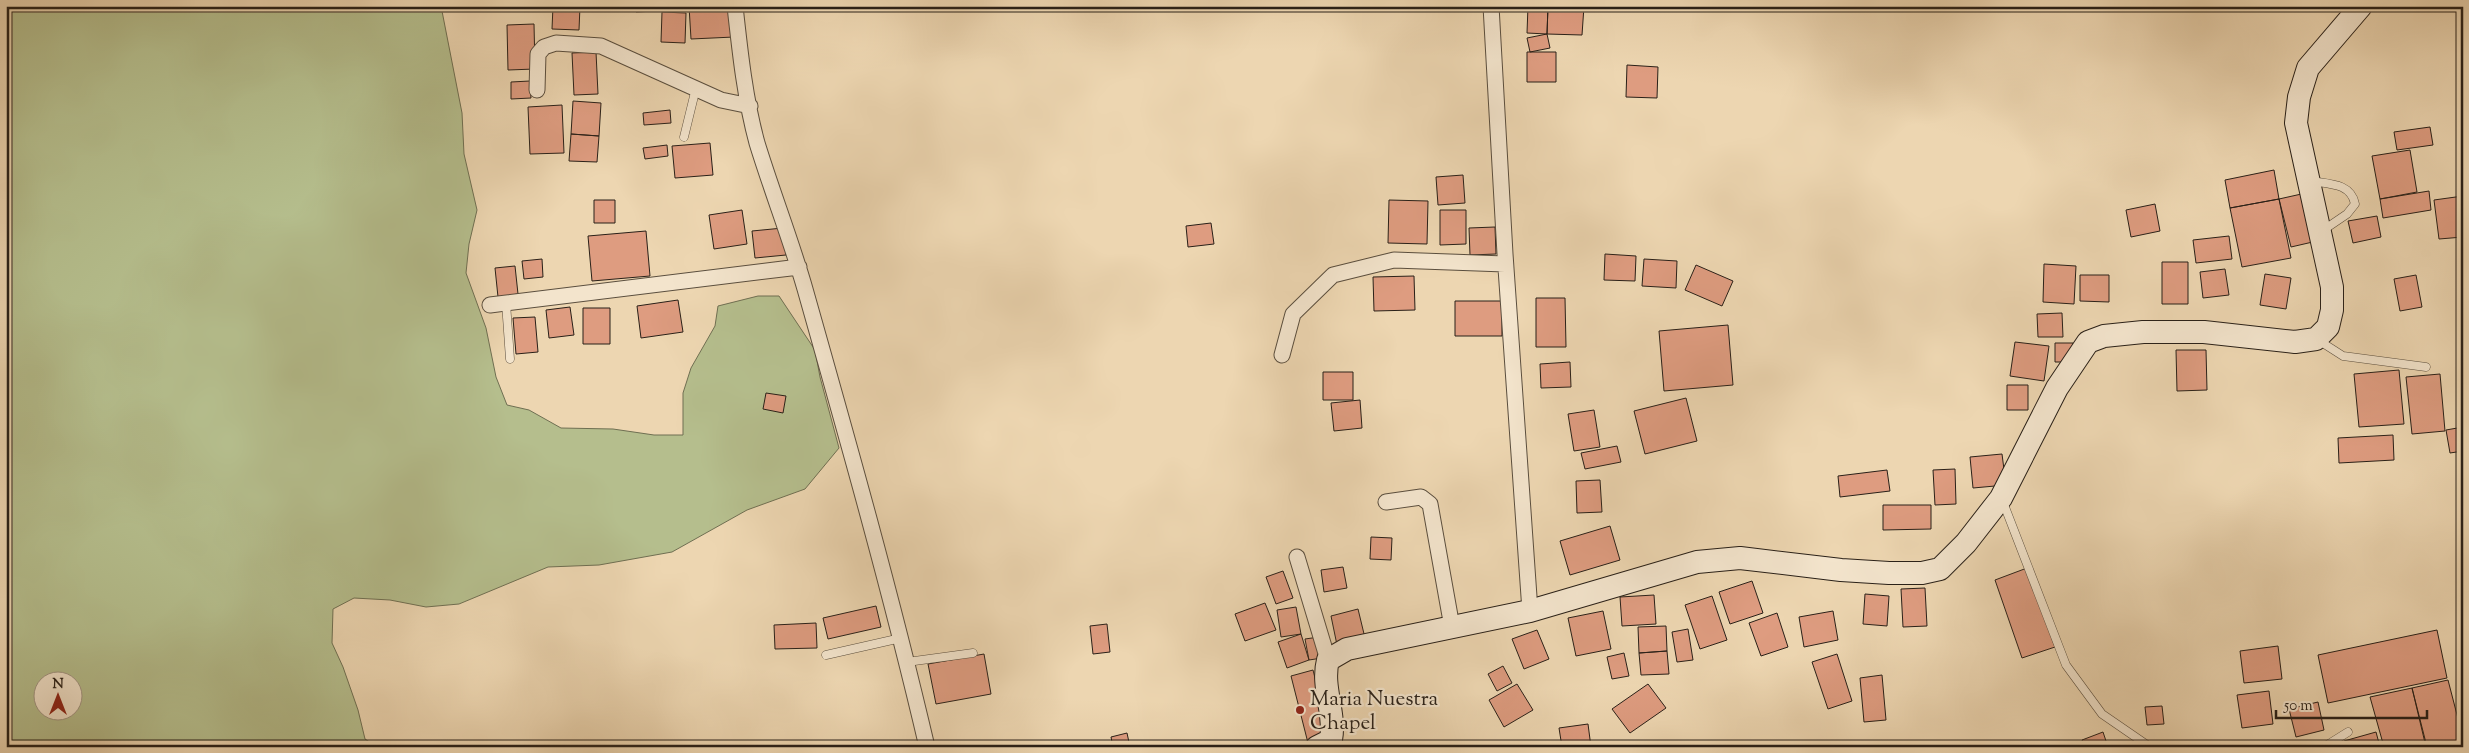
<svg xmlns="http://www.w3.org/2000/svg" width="2469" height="753" viewBox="0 0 2469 753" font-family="'Sorts Mill Goudy',serif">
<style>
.green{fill:#b5be8d;stroke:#6f6f52;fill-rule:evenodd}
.building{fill:#de9c80;stroke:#292018}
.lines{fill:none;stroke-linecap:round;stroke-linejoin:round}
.lane-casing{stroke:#5a4e3e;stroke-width:9}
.street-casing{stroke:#5a4e3e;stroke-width:17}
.secondary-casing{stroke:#292018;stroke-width:24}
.lane{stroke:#f3e4cc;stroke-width:8}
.street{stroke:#f3e4cc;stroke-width:15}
.secondary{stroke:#f3e4cc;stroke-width:22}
.poi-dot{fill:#8f2418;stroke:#f3e4cc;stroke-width:2}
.labels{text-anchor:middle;stroke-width:4.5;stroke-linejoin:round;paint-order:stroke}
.poi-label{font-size:21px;fill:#292018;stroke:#f3e4cc;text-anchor:start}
</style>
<rect width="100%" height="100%" fill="#edd6b1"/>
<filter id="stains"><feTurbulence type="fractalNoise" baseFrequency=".004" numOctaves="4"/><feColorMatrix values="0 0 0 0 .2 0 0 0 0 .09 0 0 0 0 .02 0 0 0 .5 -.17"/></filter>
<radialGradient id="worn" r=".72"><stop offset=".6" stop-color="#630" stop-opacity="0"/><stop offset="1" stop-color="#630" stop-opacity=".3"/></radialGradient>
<!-- green -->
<path class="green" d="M6 6H441L462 113 464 154 477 210 469 244 466 273 486 328 496 377 507 405 529 410 561 428 613 429 654 435H683V393L691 368 715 326 718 306 758 296H779L815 350 820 377 839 448 805 489 747 510 672 552 599 565 548 567 459 604 426 607 390 600 354 598 333 609 332 643 343 667 358 710 365 739 377 747H6ZM42 680H72V710H42Z"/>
<!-- building -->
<path class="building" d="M553 6H580L579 30 552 29Z
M635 6H655V11L636 12Z
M661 6H687V9L661 8Z
M689 6H732L734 37 691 39Z
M1528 6H1548L1547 34 1527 33Z
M1548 6H1584L1582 35 1547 34Z
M662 12 686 13 685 43 661 42Z
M534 24 535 69 508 70 507 25Z
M1547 34 1550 48 1530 52 1527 38Z
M596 52 598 94 574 95 572 53Z
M1527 52H1556V82H1527Z
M1627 65 1658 67 1657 98 1626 97Z
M530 81 531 98 511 99V82Z
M573 101 601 103 599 136 571 134Z
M562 105 564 153 530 154 528 107Z
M670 110 671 123 644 125 643 113Z
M2430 127 2433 145 2397 150 2394 132Z
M571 134 599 136 597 162 569 161Z
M710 143 713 175 675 178 672 146Z
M667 145 668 156 645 159 643 148Z
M2410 150 2417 192 2380 199 2372 156Z
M2274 170 2279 199 2230 208 2225 180Z
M1463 175 1465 203 1438 205 1436 177Z
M2429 191 2431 210 2383 218 2380 199Z
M2306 193 2317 241 2291 247 2279 199Z
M2463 196V237L2439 239 2434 200Z
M2279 199 2291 258 2242 267 2230 208Z
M594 200H615V223H594Z
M1389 200 1428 201 1427 244 1388 243Z
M2155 204 2160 231 2131 237 2126 210Z
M742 210 747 244 714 249 709 215Z
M1440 210H1466V244L1440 245Z
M2377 216 2381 237 2353 243 2348 221Z
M1211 223 1214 244 1188 247 1186 226Z
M1495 227 1496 254 1470 255 1469 228Z
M783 228 786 255 755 258 752 231Z
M646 231 650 276 592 281 588 236Z
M2229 236 2232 259 2196 263 2193 240Z
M1605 254 1636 256 1635 281 1604 280Z
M542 259 543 277 524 279 522 261Z
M1644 259 1677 261 1676 288 1642 286Z
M2162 262H2188V304H2162Z
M2044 264 2076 266 2074 304 2043 302Z
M1696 265 1733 281 1722 306 1685 290Z
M515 266 518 294 498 297 495 268Z
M2225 269 2229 295 2203 298 2200 272Z
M2265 274 2291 278 2286 309 2260 305Z
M2080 275H2109V302L2080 301Z
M2416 275 2422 307 2400 311 2394 279Z
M1414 276 1415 310 1374 311 1373 277Z
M1536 298H1565L1566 347H1536Z
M678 300 683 332 641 338 637 306Z
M1455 301H1502V336H1455Z
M570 307 574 335 549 338 546 310Z
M583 308H610V344H583Z
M2062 313 2063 337H2038L2037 314Z
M535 317 538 352 516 354 513 318Z
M1728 325 1733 385 1664 391 1659 331Z
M2015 342 2049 346 2044 381 2010 376Z
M2055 343H2073V362H2055Z
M2176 350H2206L2207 390 2177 391Z
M1570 362 1571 387 1541 388 1540 364Z
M2399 370 2404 424 2359 427 2354 374Z
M1323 372H1353V400H1323Z
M2440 374 2445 431 2412 434 2406 377Z
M2007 385H2028V410H2007Z
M766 393 786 396 783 413 763 409Z
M1686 398 1697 441 1645 454 1634 411Z
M1360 400 1362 428 1334 431 1331 403Z
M1594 410 1600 447 1574 451 1568 414Z
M2463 427V451L2450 453 2446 430Z
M2393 435 2394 460 2339 463 2338 438Z
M1617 446 1621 462 1585 469 1581 453Z
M2002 454 2006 485 1973 488 1970 457Z
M1955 469 1956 504 1935 505 1933 470Z
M1887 470 1890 491 1840 497 1838 476Z
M1600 480 1602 512 1577 513 1576 481Z
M1883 505H1931V529L1883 530Z
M1610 526 1620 560 1570 575 1560 541Z
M1371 537 1392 538 1391 560 1370 559Z
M1343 567 1347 588 1324 592 1321 570Z
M2027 568 2055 647 2022 658 1995 580Z
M1283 571 1293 598 1276 604 1266 577Z
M1752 581 1763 613 1730 624 1719 592Z
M1925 588 1927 626 1903 627 1901 589Z
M1865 594 1889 596 1887 626 1863 624Z
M1654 595 1656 624 1622 626 1620 597Z
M1712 596 1727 640 1700 649 1685 605Z
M1265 603 1276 630 1245 641 1235 614Z
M876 606 881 627 828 639 823 618Z
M1296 607 1301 634 1281 637 1277 610Z
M1358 609 1365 638 1337 645 1331 616Z
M1603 611 1611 649 1576 656 1568 618Z
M1833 611 1838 640 1804 647 1799 617Z
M1777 613 1788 647 1761 656 1749 623Z
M816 623 817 648 775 649 774 625Z
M1107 624 1110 652 1093 654 1090 626Z
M1666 626 1667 651 1639 653 1638 627Z
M1688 629 1693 660 1677 662 1672 632Z
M1537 630 1549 659 1524 669 1512 639Z
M2437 630 2447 678 2328 703 2318 655Z
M1301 634 1309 660 1287 668 1278 642Z
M1319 637 1322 658 1309 660 1305 639Z
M2278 646 2282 679 2244 683 2240 651Z
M1667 651 1669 674 1641 675 1639 653Z
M1624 653 1629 676 1612 679 1607 657Z
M984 654 991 694 936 704 928 664Z
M1837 654 1852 701 1828 709 1812 662Z
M1503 666 1512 683 1497 691 1488 674Z
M1313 670 1330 738 1308 743 1291 676Z
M1882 675 1886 720 1864 722 1860 678Z
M2448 680 2463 738V747H2427L2412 688Z
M1517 684 1533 710 1504 727 1489 700Z
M1648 684 1666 708 1630 733 1612 709Z
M2412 688 2426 747H2384L2370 697Z
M2269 691 2273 724 2242 728 2237 695Z
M2318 702 2324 730 2296 737 2289 709Z
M2162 706 2164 724 2147 725 2145 707Z
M1588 724 1591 747H1562L1559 728Z
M2103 732 2108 747H2085L2082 740Z
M2376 732 2380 747H2346L2344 741Z
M1127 733 1130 747H1113L1111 737Z
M1394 742 1395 747H1363V746Z
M2141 744V747H2121Z"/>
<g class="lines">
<!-- lane casing -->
<g class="lane-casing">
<path id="lane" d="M684 137 696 88
M2311 181C2329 184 2351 183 2355 204L2347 214 2322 231
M506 303 510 359
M2318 340 2343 356 2426 367
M2003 502 2066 665 2102 714 2150 747
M826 655 901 638
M907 662 973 653
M2324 747 2348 732"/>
</g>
<!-- street casing -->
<g class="street-casing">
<path id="street" d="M735 6C740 52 745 99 757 143 772 192 791 240 805 289 848 441 891 593 927 747
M1491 6 1505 254 1530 611
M537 90 538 54 544 47 556 43 601 46 721 100 750 106
M490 305 799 267
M1282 355 1293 314 1333 275 1394 260 1505 264
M1386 502 1421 497 1430 504 1452 627
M1297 557 1328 660"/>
</g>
<!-- secondary casing -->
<g class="secondary-casing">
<path id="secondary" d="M1317 747 1331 740C1336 713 1321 687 1328 660L1347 649 1530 611 1697 562 1740 558 1841 570 1889 573H1922L1940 569 1966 543 2001 498 2057 388 2088 342 2104 336 2143 332H2204L2295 342 2316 339 2328 327 2332 310V287L2296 123 2299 97 2308 68 2361 6"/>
</g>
<!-- lane -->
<use href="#lane" class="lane"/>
<!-- street -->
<use href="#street" class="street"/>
<!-- secondary -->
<use href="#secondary" class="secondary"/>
</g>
<!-- markers -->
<circle class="poi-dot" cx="1300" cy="710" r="5"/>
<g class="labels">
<!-- poi labels -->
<g class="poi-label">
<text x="1310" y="705">Maria Nuestra<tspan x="1310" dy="24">Chapel</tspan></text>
</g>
</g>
<!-- margin -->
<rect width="2469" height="753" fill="none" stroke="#edd6b1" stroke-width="25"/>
<rect x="8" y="8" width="2454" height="738" fill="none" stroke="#292018" stroke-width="2.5"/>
<rect x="12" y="12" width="2444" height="728" fill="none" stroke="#292018"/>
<!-- north arrow -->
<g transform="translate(58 696)"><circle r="24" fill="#f3e4cc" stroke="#a29684"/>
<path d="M0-4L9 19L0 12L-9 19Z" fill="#8f2418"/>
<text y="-8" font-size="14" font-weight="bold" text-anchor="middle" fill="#292018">N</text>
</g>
<!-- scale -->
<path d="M2276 710v8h151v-8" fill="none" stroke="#292018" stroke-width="2.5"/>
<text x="2284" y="710" font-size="15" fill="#292018" stroke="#f3e4cc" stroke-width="4" paint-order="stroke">50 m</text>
<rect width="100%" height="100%" filter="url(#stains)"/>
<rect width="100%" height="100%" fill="url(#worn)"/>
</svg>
